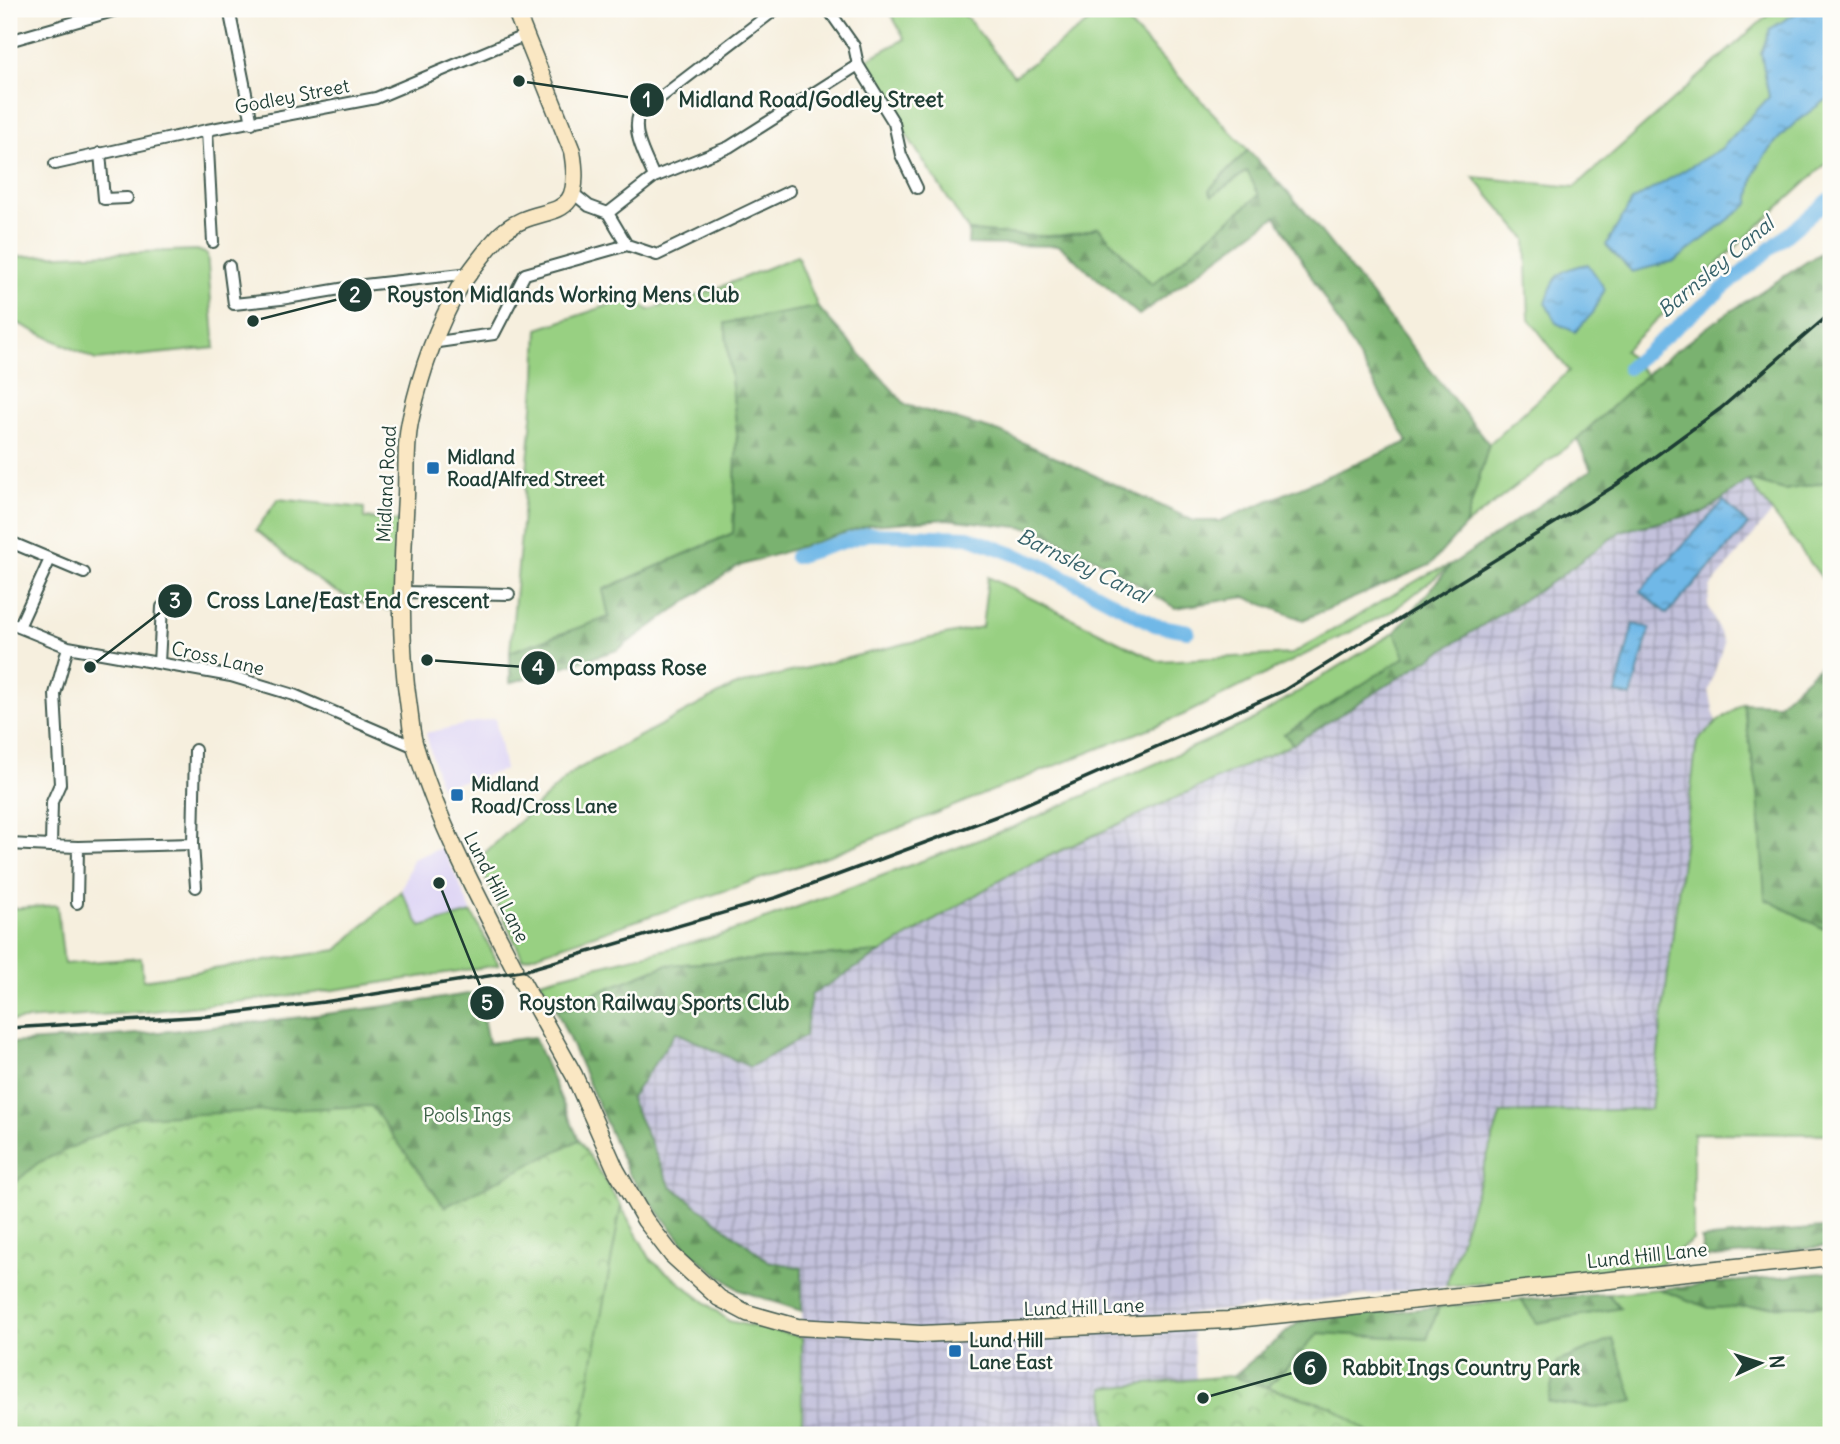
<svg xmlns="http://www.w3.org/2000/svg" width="1840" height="1444" viewBox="0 0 1840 1444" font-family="Delius,sans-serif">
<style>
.built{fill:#ded5f5}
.industrial{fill:url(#industrial-grid)}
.green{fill:#98d082;stroke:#5c865b;stroke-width:2}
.forest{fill:url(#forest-firs);stroke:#4c7852;stroke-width:2}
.park{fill:url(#park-crowns);stroke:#5c865b;stroke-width:2}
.water{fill:url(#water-ripples);stroke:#477a8e;stroke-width:2}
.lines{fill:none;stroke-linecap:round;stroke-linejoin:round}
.canal{stroke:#6fb8e7;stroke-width:14}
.street-casing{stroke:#3f584e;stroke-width:14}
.secondary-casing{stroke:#3f584e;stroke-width:19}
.street{stroke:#fff;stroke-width:10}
.secondary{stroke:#fae7c3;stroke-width:16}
.rail{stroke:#1f3d34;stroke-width:3.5}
.poi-dot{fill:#1f6fb2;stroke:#fdfcf7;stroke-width:2.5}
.labels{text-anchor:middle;stroke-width:5;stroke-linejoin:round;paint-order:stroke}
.street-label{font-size:19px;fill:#1f3d34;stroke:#fdfcf7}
.poi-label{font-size:19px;font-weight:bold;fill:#1f3d34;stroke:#fdfcf7;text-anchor:start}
.park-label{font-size:19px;fill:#3d6248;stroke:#fdfcf7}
.water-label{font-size:21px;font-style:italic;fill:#37626a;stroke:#fdfcf7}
.leader{fill:none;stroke:#1f3d34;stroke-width:2.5}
.callout-dot{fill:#1f3d34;stroke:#fdfcf7;stroke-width:2.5}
.mark-label{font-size:21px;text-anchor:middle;font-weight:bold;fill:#fff}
.callout-label{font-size:21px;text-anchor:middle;font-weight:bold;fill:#1f3d34;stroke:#fdfcf7;stroke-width:5;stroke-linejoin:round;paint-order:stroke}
</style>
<defs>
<pattern id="industrial-grid" width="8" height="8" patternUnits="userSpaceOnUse" patternTransform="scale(1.75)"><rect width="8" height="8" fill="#c3c1db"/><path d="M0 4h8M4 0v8" fill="none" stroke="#9e9eb2"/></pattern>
<pattern id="forest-firs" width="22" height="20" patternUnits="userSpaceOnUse" patternTransform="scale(1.75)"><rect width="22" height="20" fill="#7ab270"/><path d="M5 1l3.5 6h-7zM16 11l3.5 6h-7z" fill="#63925d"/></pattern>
<pattern id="park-crowns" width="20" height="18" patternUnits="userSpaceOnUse" patternTransform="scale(1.75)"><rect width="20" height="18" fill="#98d082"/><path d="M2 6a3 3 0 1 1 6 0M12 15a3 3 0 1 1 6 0" fill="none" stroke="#7baa6b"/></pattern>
<pattern id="water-ripples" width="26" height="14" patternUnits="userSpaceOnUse" patternTransform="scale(1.75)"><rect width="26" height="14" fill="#6fb8e7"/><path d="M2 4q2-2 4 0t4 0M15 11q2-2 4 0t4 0" fill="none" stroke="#5b97bc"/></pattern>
</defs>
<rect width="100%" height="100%" fill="#fdfcf7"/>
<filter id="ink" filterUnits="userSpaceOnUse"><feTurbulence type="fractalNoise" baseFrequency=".0143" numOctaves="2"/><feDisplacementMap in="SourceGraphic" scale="14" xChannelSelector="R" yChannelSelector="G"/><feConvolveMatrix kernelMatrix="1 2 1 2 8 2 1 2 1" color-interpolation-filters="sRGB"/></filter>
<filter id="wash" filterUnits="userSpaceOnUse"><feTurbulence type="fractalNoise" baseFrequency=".00686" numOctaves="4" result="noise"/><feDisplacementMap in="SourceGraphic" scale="28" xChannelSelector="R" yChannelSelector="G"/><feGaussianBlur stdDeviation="1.57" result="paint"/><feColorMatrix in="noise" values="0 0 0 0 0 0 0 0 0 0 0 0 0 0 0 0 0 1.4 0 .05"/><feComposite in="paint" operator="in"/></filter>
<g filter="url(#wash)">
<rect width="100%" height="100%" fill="#f6efde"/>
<!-- built -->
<path class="built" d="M495 718 505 770 440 787 426 733Z
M443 847 472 913 421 927 401 891 413 859Z"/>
<!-- industrial -->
<path class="industrial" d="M1748 480 1772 512 1710 588 1708 605 1724 642 1709 690 1716 723 1697 742 1651 1109 1501 1113 1446 1286 1191 1314 1196 1379 1105 1389 1107 1435H802V1269L768 1261 670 1185 630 1099 676 1032 805 1036 811 995 1012 873 1293 744 1558 578 1621 531 1705 512Z"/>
<!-- green -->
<path class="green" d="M888 9H960L1014 76 1107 9H1115L1248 150 1209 190 1212 195 1248 171 1259 195 1152 285 1098 227C1060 244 1010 233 969 231L860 63 905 39Z
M1775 9H1831V159L1624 350 1646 375 1577 439 1465 526 1489 444 1569 371 1529 319 1526 239 1473 177 1575 187Z
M197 250 207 254 215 348 96 360 9 319V257Z
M797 256 818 307 725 324 737 432 733 533 604 589 609 617 510 652 536 375 538 329 630 298 649 310 708 292Z
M1748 480 1785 490 1831 481V590Z
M278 499 364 508V518L404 522 401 611C338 606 302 568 256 530Z
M1451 565 1393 611 1183 715 833 854 523 959 477 860 574 771 734 686 908 643 982 627 988 577 1158 661 1292 654 1430 573Z
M1395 632 1406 657 1284 734 1293 744 1012 873 882 952 666 965 556 1009 540 981 719 936 1016 826 1249 722Z
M1743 703 1758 793 1822 928 1831 924V1134L1693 1133V1240L1652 1270 1446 1286 1501 1113 1651 1109 1697 741 1716 723Z
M401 891 421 927 472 913 499 965 314 993 145 1012 9 1021V909L57 905 64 964 141 958 143 980 337 950Z
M621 1206 651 1260 729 1321 802 1337V1435H577L583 1412Z
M1659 1289 1709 1308 1831 1305V1435H1372L1332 1407 1268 1387 1319 1333 1427 1339 1439 1307 1521 1300 1538 1323 1620 1308 1608 1294Z"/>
<!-- forest -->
<path class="forest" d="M1248 150 1302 208 1489 444 1465 526 1430 565 1303 620 1245 597 1175 608 1102 562 1036 529 946 519 870 525 736 567 617 650 510 683V652L609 617 603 590 733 533 737 432 725 323 818 307 906 405 1000 432 1194 521H1220L1408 442 1276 216 1139 315 1060 246 968 244 969 231C1008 233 1061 243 1098 227L1152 285 1259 195 1247 171 1212 196 1209 190Z
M1831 246V481L1785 490 1748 480 1705 512 1621 531 1558 578 1293 744 1284 734 1405 657 1395 632 1451 565 1591 470 1577 439 1653 368 1714 322Z
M1831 656V924L1822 928 1765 899 1758 793 1743 703 1778 704Z
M882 952 811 995 805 1036 750 1067 676 1032 630 1099 670 1185 768 1261 802 1268V1311L739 1290 691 1253 629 1175 556 1009 666 965Z
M501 989 482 1012 488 1043 534 1037 579 1140 445 1207 371 1106 137 1117 38 1163 9 1188V1043C174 1034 338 1015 501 989Z
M1831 1227V1246L1704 1258 1701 1239Z
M1831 1272V1305L1709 1308 1659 1289Z
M1608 1294 1620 1308 1537 1323 1521 1300Z
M1439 1307 1427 1339 1319 1333 1268 1387 1232 1377 1300 1321Z
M1613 1339 1634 1401 1595 1408 1548 1402 1557 1362Z"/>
<!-- park -->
<path class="park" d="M371 1106 445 1207 579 1140 621 1206 584 1411 586 1412 579 1435H9V1188L38 1163 137 1117Z
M1229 1376 1332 1407 1372 1435H1107L1104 1388Z"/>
<!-- water -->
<path class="water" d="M1803 9H1831V97C1803 115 1770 140 1756 171 1752 180 1751 194 1749 204L1675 261 1632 272 1606 245 1632 201 1722 148 1769 97 1761 53 1770 29Z
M1588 264 1605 289 1593 313 1575 332 1556 323 1546 304C1553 276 1559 269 1588 264Z
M1724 501 1748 525 1667 614 1640 591Z
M1633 624 1650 628 1631 697 1616 693Z"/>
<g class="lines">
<!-- canal -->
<path class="canal" d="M1628 368 1831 198
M795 557 868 534 968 537 1040 564 1155 625 1188 631"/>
</g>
</g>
<g filter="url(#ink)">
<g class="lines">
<!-- street casing -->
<g class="street-casing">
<path id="street" d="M229 9 252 123
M828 9 854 46 858 65 894 123 901 155 917 188
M9 41 120 9
M207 130 213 242
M100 153 104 199 127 198
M55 164 207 130 376 98 526 35
M654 177C647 159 631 134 639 114L776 9
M574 194 589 206 608 213 654 177 729 147 858 65
M608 213 627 245 657 255 790 191
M9 238V240
M229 266 234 304 281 299 364 285 471 273
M431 343 494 334 525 274 627 245
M15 544 84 573
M401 592 509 594
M9 623 68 647 231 676 294 695 415 747
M19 627 50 559
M68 647 55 694 60 784 52 802 51 846 78 847 77 903
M159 663 162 607
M195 750 193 844 196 887
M9 844 51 846
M78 847 193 844"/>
</g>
<!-- secondary casing -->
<g class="secondary-casing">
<path id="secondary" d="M514 967C477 895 440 827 416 749 411 736 411 721 409 708 398 637 402 567 406 496 407 471 405 441 411 417 421 372 436 328 459 288 468 274 490 245 501 234 540 198 586 232 572 151L515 9
M521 980 574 1075 616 1170 645 1220 672 1255 719 1298 747 1313 797 1327 921 1334 1228 1320 1831 1257"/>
</g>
<!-- street -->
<use href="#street" class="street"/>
<!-- secondary -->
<use href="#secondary" class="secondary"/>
<!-- rail -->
<path class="rail" d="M9 1028 208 1016 324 1002 526 970 778 897 1008 812 1283 691 1616 485 1720 409 1831 313"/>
</g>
</g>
<!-- markers -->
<g class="poi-dot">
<rect x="426" y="461" width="14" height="14" rx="3.5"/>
<rect x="450" y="788" width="14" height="14" rx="3.5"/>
<rect x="948" y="1344" width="14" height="14" rx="3.5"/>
</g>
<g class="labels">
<!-- street labels -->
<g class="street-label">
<text transform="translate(292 96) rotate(-11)" y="7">Godley Street</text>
<text transform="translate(386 484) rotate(-87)" y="7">Midland Road</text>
<text transform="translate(218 658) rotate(13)" y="7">Cross Lane</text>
<text transform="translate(497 887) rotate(63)" y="7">Lund Hill Lane</text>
<text transform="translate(1647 1255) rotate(-6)" y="7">Lund Hill Lane</text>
<text transform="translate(1084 1307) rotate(-2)" y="7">Lund Hill Lane</text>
</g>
<!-- poi labels -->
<g class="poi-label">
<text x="447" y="464">Midland<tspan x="447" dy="22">Road/Alfred Street</tspan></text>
<text x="471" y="791">Midland<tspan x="471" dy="22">Road/Cross Lane</tspan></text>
<text x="969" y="1347">Lund Hill<tspan x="969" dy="22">Lane East</tspan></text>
</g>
<!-- park labels -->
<g class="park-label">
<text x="467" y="1122">Pools Ings</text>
</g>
<!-- water labels -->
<g class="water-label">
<text transform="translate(1716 267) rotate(-40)" y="7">Barnsley Canal</text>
<text transform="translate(1083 566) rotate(26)" y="7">Barnsley Canal</text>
</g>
</g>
<!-- callouts -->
<path class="leader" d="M519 81L647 100M253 321L355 295M90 667L175 601M427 660L538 668M439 883L487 1003M1203 1398L1310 1368"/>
<g class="callout-dot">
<circle cx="519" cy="81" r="7"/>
<circle cx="253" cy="321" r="7"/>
<circle cx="90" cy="667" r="7"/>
<circle cx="427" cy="660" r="7"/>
<circle cx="439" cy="883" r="7"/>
<circle cx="1203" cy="1398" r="7"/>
<circle cx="647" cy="100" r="18"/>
<circle cx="355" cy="295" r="18"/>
<circle cx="175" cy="601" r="18"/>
<circle cx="538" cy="668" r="18"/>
<circle cx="487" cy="1003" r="18"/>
<circle cx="1310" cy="1368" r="18"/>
</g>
<g class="mark-label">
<text x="647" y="107">1</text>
<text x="355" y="302">2</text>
<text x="175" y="608">3</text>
<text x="538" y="675">4</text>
<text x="487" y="1010">5</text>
<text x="1310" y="1375">6</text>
</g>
<g class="callout-label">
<text x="811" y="107">Midland Road/Godley Street</text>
<text x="563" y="302">Royston Midlands Working Mens Club</text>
<text x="348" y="608">Cross Lane/East End Crescent</text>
<text x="638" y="675">Compass Rose</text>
<text x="654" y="1010">Royston Railway Sports Club</text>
<text x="1461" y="1375">Rabbit Ings Country Park</text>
</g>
<!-- margin -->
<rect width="1840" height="1444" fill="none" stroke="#fdfcf7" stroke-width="35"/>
<!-- north arrow -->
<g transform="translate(1760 1363) rotate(86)" stroke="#fdfcf7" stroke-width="5" paint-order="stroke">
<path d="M0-5L12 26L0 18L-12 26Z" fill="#1f3d34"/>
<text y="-10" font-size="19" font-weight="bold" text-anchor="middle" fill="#1f3d34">N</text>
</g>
</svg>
